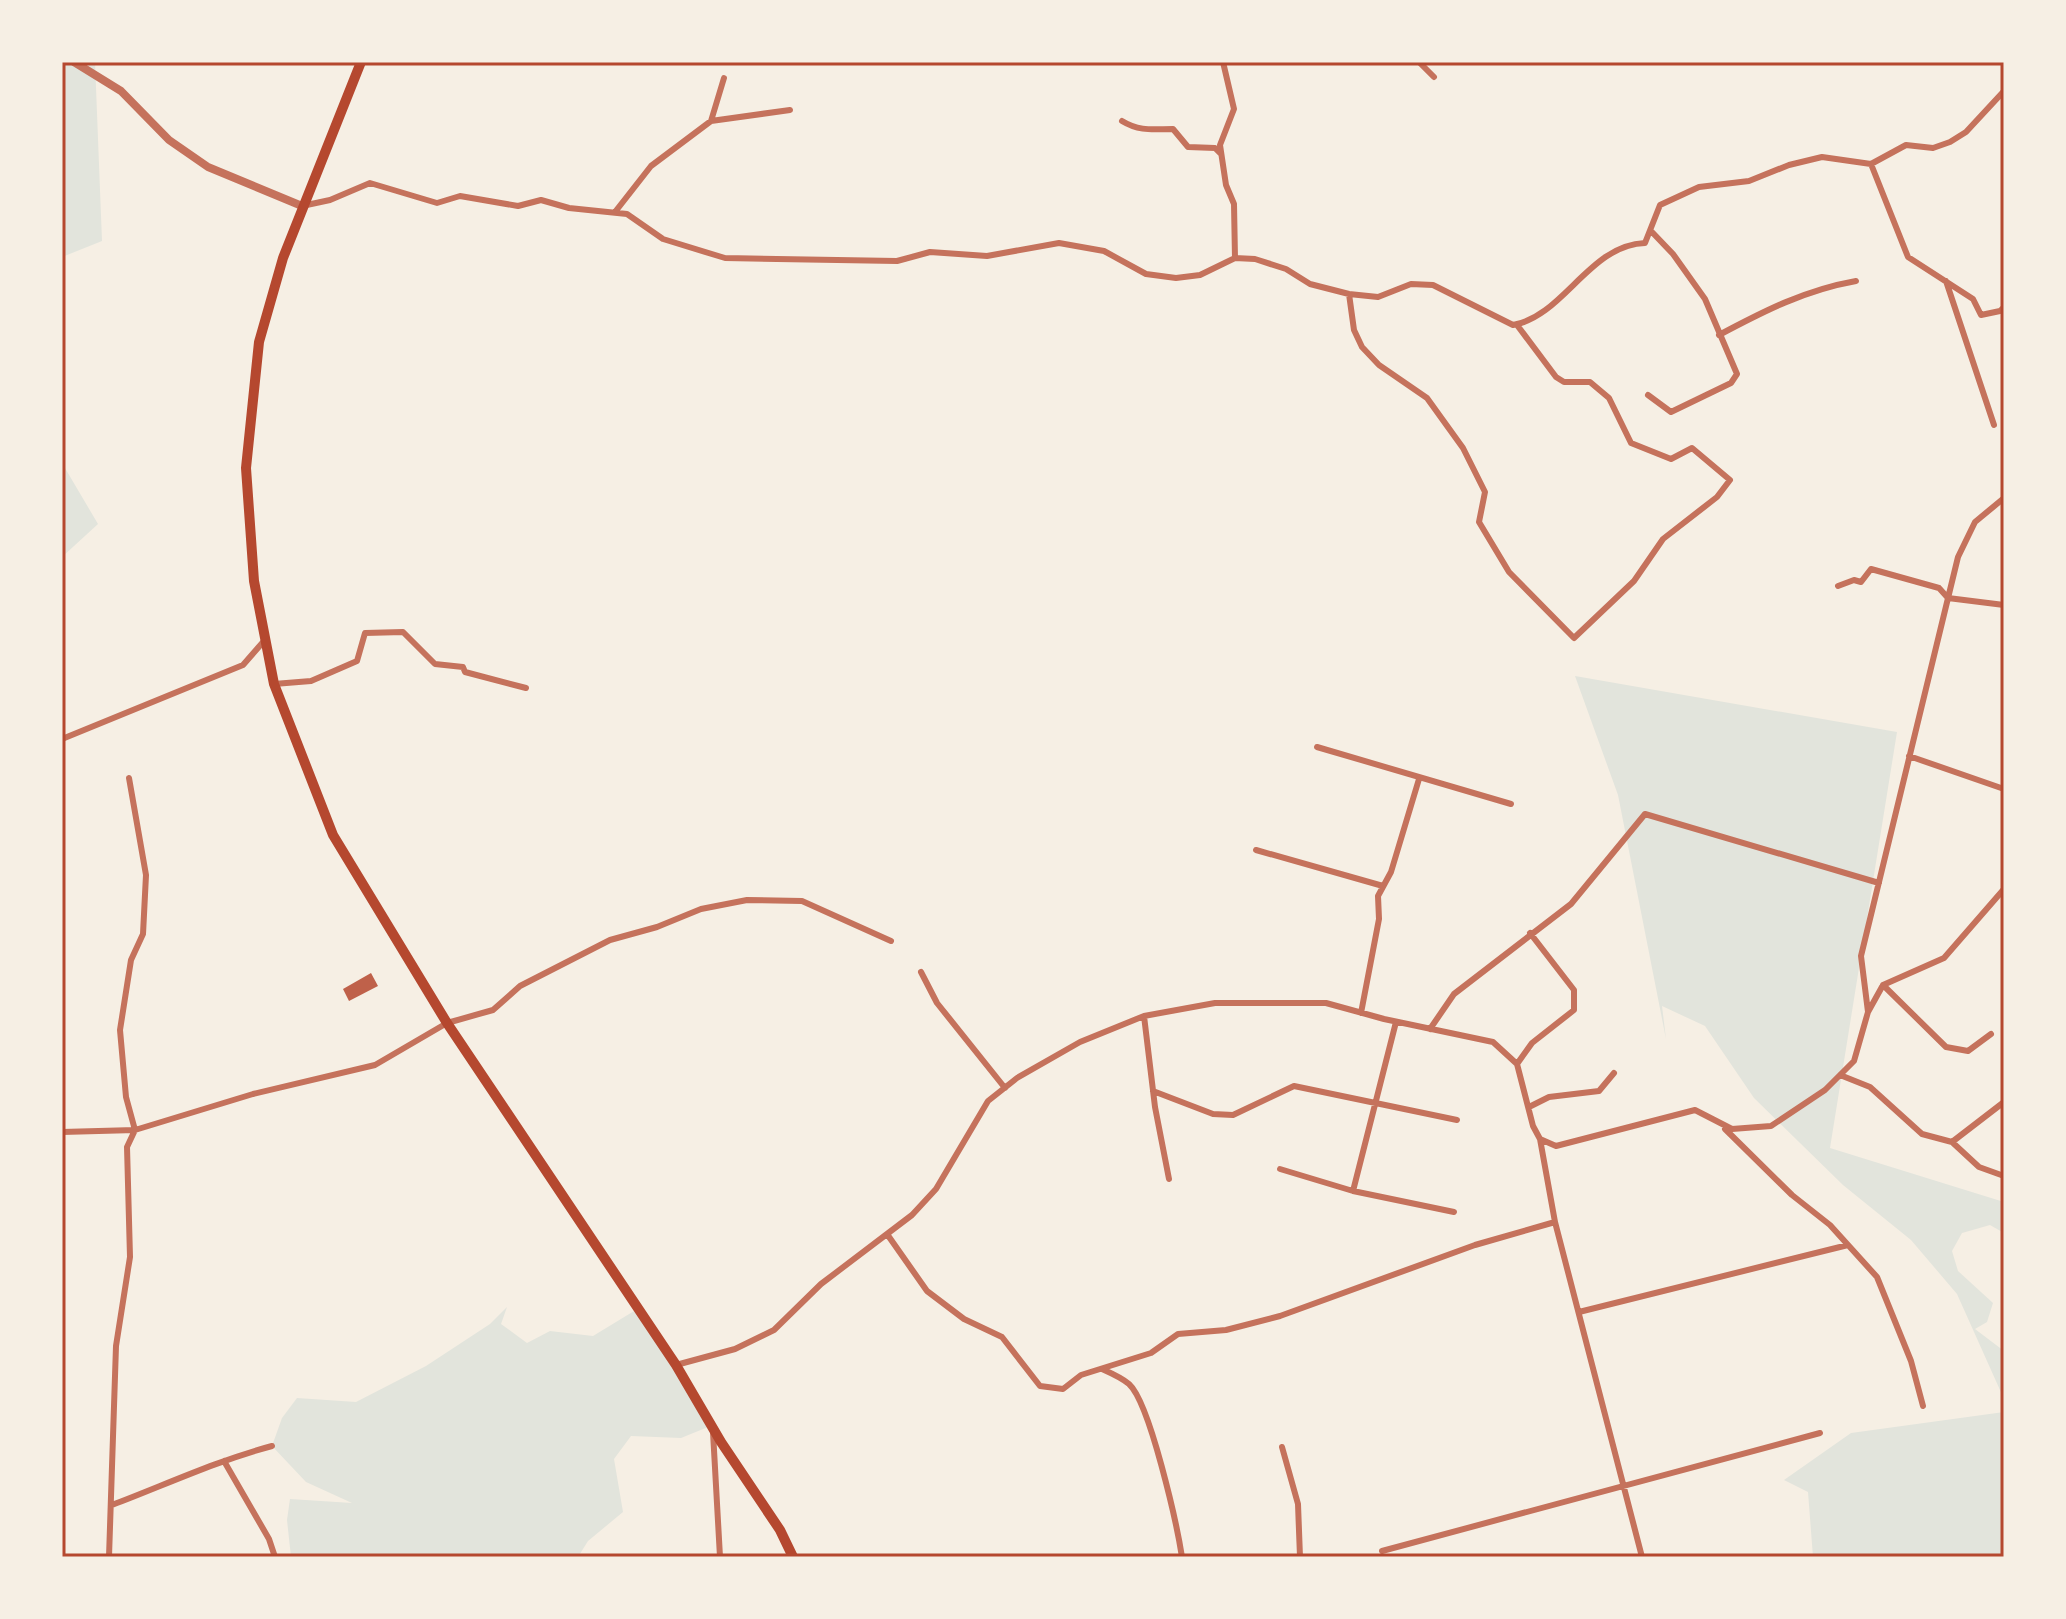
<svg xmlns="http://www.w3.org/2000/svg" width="2066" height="1619" viewBox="0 0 2066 1619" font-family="Lato,sans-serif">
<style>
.green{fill:#e2e4dc}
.building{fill:#bf614a}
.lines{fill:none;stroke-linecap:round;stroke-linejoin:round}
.minor{stroke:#c5725c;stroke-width:6}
.tertiary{stroke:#c5725c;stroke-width:8}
.trunk{stroke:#b5482f;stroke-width:10}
.neatline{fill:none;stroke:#b5482f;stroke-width:3}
</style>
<rect width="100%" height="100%" fill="#f6efe4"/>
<!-- green -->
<path class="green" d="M62 62H95L102 241 62 257Z
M62 463 98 524 62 557Z
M1575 676 1897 732 1830 1148 2004 1202V1233L1990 1225 1962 1233 1952 1251 1958 1271 1993 1303 1987 1322 1975 1329 2004 1351V1399L1957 1294 1911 1240 1843 1185 1754 1098 1705 1026 1662 1006 1666 1039 1618 795Z
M507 1307 501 1324 527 1343 550 1331 593 1336 639 1308 713 1425 681 1438 631 1436 614 1459 623 1512 588 1541 578 1557H291L287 1520 290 1499 352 1503 306 1482 272 1446 282 1418 297 1398 356 1402 426 1366 490 1324Z
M2004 1412V1557H1813L1808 1492 1784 1480 1851 1433Z"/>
<!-- building -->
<path class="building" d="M371 973 378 986 349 1001 343 989Z"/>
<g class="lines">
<!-- minor -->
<path class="minor" d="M1223 62 1234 109 1220 145 1226 185 1234 204 1235 258
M1419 62 1434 77
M711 121 790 110
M1122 121C1140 132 1154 129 1173 129L1188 147 1215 148 1221 154
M1871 164 1908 257 1973 299 1981 315 2000 311 2004 307
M302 206 330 200 370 183 437 203 460 196 518 206 541 200 569 208 627 214 663 239 725 258 897 261 930 252 987 256 1059 243 1104 251 1146 274 1176 278 1200 275 1235 258 1255 259 1286 269 1310 284 1349 294 1378 297 1411 284 1433 285 1513 325C1564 316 1589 245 1645 243L1660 205 1699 187 1749 181 1789 165 1822 157 1871 164 1906 145 1933 148 1950 142 1966 132 2004 91
M615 212 651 166 711 121 724 78
M1946 281 1994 425
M1349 294 1354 330 1362 347 1379 365 1427 398 1463 448 1485 492 1479 522 1509 572 1574 638 1634 581 1663 539 1717 497 1730 480 1692 448 1671 459 1631 443 1609 398 1590 382H1564L1556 377 1517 325
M1719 335C1764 311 1805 290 1856 281
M1648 395 1671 412 1731 383 1737 374 1705 299 1673 254 1651 231
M1838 586 1854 580 1861 582 1871 569 1939 588 1948 598 2004 605
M274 684 311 681 357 661 365 633 403 632 435 664 463 667 465 672 526 688
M62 739 243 665 264 641
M1317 747 1511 804
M1909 756 2004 789
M1256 850 1383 886
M921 972 937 1003 1005 1088
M1883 985 1946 1047 1968 1051 1991 1034
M1868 1012 1861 956 1958 557 1975 522 2004 498
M1361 1013 1379 919 1378 896 1391 872 1419 779
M1144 1016 1155 1107 1169 1179
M1430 1029 1454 994 1571 904 1645 814 1879 883
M1517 1064 1532 1043 1574 1010V990L1530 933
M1840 1075 1870 1087 1922 1134 1952 1142 1979 1167 2004 1176
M1153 1091 1213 1114 1233 1115 1294 1086 1457 1120
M1529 1107 1549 1097 1599 1091 1614 1073
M1725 1129 1792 1195 1830 1225 1877 1277 1911 1361 1923 1406
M62 1132 135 1130 253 1094 375 1065 447 1023 493 1010 520 986 610 940 657 927 701 909 747 900 802 901 891 941
M1540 1139 1555 1222 1642 1557
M1952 1142 2004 1102
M1280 1169 1353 1191 1454 1212
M1353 1191 1396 1022
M887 1234 927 1291 964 1319 1002 1337 1040 1386 1063 1389 1081 1375 1151 1353 1178 1334 1226 1330 1280 1316 1475 1245 1555 1222
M1579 1312 1848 1245
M676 1365 735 1349 774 1330 821 1284 912 1215 936 1189 988 1101 1017 1078 1080 1042 1144 1016 1215 1003H1326L1384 1019 1493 1042 1517 1064 1533 1126 1540 1139 1556 1146 1695 1110 1732 1129 1771 1126 1825 1090 1854 1061 1868 1012 1883 985 1944 958 2004 889
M1102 1369C1111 1373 1122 1378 1129 1384 1150 1403 1177 1525 1182 1557
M713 1432 720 1557
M1282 1447 1298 1504 1300 1557
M224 1461 269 1539 275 1557
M112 1505C165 1485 216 1461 272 1446
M1382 1551 1820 1433
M109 1557 116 1346 130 1257 127 1147 135 1130 126 1097 120 1030 131 960 143 934 146 875 129 778"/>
<!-- tertiary -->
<path class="tertiary" d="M74 62 121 91 169 140 208 167 302 206"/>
<!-- trunk -->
<path class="trunk" d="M361 62 283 258 259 342 246 468 254 581 274 684 333 835 447 1023 676 1365 721 1442 780 1530 793 1557"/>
</g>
<!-- border -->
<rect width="2066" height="1619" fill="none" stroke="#f6efe4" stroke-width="128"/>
<rect x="64" y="64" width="1938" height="1491" class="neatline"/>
</svg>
